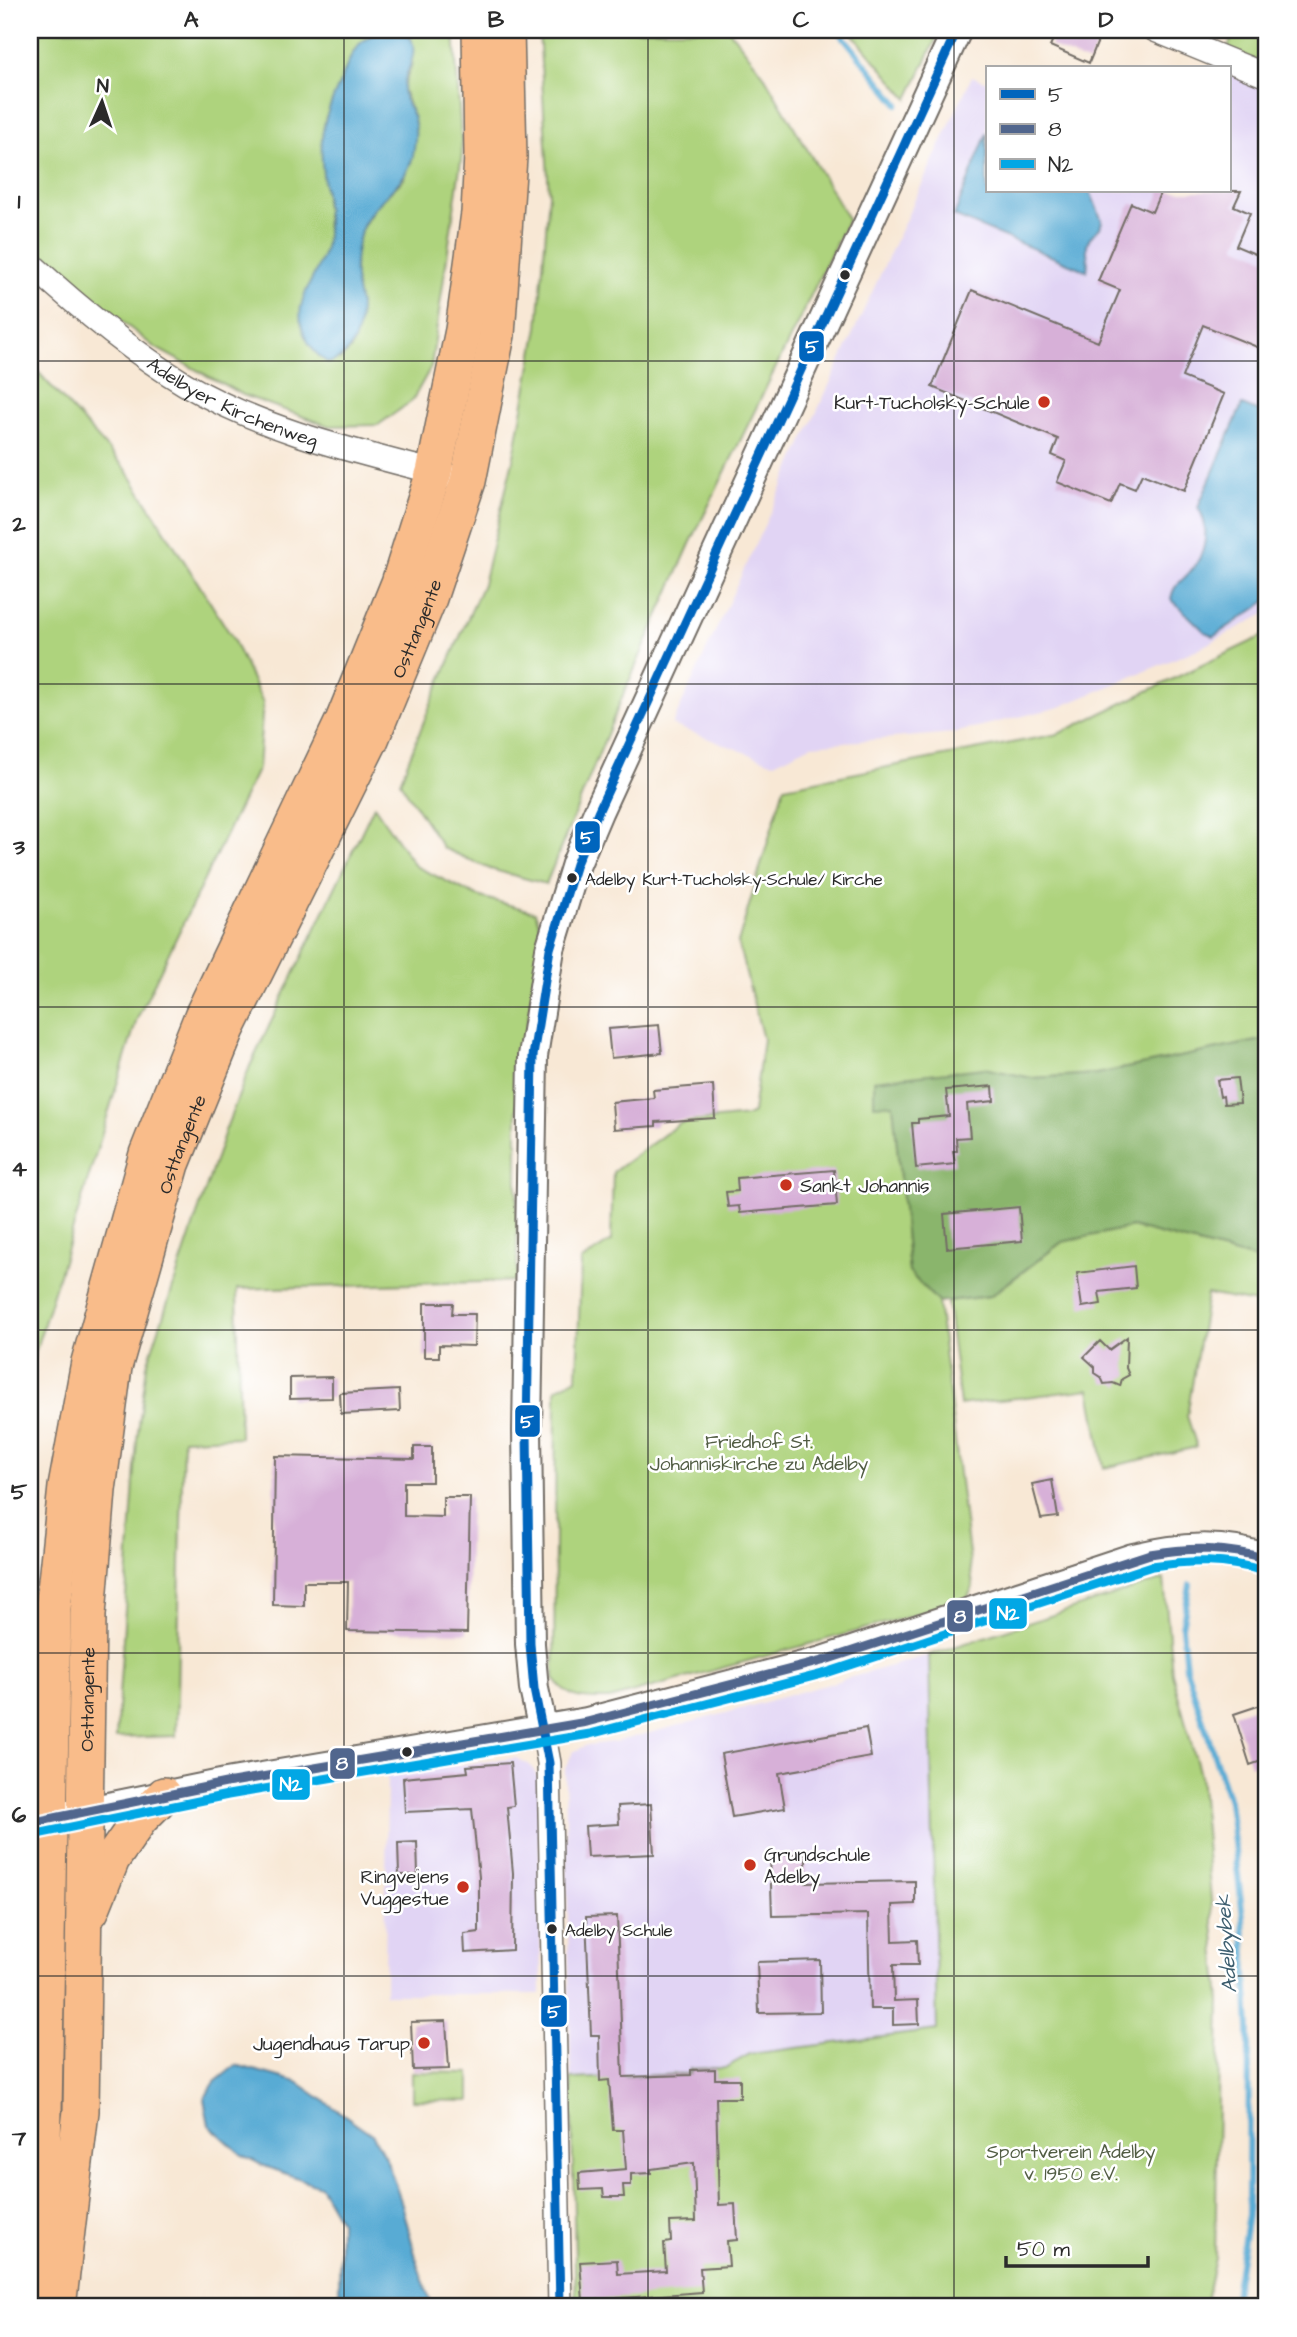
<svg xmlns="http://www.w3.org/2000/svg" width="1297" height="2337" viewBox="0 0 1297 2337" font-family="'Architects Daughter',sans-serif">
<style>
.built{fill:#e1d4f4}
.green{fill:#aed37d;stroke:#6c7f54;stroke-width:2;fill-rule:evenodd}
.forest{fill:#8ab56c;stroke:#5a704c;stroke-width:2}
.water{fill:#59abd4;stroke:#426b80;stroke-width:2}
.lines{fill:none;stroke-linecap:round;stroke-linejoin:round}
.stream{stroke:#59abd4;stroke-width:6}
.building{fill:#d7b0d8}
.minor-casing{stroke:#736d66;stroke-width:26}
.tertiary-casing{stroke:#736d66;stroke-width:32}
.primary-casing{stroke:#736d66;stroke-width:38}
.minor{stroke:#fff;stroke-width:23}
.tertiary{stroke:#fff;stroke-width:28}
.primary{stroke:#f9bc8a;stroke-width:35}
.bus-1-casing{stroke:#fff;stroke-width:14}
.bus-2-casing{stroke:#fff;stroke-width:14}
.bus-3-casing{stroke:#fff;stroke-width:14}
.bus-1{stroke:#0065bd;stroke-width:9}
.bus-2{stroke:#51668d;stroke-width:9}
.bus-3{stroke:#02a7e5;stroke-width:9}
.grid{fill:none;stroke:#2b2b2b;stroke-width:2;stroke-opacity:0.55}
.bus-dot{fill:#2b2b2b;stroke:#fff;stroke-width:2.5}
.poi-dot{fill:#c8321e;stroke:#fff;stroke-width:2.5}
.labels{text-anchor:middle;stroke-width:5;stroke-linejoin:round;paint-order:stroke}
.bus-label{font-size:17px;fill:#2b2b2b;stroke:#fff;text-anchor:start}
.street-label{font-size:19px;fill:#2b2b2b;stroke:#fff}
.poi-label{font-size:19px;fill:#2b2b2b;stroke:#fff;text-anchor:end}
.park-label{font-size:19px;fill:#525d44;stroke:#fff}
.water-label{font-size:21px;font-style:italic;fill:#3d5e6f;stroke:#fff}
.line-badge{stroke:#fff;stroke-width:2.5}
.badge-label{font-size:19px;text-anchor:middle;font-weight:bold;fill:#fff}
.neatline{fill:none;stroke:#2b2b2b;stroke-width:2.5}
.grid-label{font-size:23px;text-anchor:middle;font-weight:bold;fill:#2b2b2b}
</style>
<rect width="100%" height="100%" fill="#fff"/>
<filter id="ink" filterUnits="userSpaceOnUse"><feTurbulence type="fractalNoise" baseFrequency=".0143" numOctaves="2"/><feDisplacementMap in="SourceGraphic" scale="14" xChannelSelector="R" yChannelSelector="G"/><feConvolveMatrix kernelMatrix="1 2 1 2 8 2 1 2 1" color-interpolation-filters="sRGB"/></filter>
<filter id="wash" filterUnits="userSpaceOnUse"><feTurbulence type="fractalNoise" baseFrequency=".00686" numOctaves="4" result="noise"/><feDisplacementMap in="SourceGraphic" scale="28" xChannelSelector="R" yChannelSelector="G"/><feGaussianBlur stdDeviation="1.57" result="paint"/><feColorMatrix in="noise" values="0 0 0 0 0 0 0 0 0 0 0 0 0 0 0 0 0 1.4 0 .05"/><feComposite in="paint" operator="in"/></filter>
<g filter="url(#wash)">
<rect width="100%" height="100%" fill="#f8e8d5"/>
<!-- built -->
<path class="built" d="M1267 63V613L1198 649 1060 707 953 733 811 745 774 763 672 725 972 76 987 82V191H1229V68L1242 74Z
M929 1655 937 2030 750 2054 725 2068 690 2069V2074L571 2079 565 1769 573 1752 587 1745 614 1742 726 1713Z
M517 1758 530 1765 539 1779 541 1994H385L387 1773Z"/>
<!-- green -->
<path class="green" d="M30 30H454L462 154 431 367 412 401 378 425 329 426 243 395 154 347 69 279 30 243ZM412 64 403 89 414 119 404 179 375 207 361 230 355 255V279L360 307 357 333 351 349 340 360 310 285 324 257 327 235 322 140 326 116Z
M539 30H729L762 72 848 219 690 544 623 695 546 884 490 869 443 848 400 782 432 701 483 584 514 456 538 327 549 194Z
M849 30H936L939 33 908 99Z
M1235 30H1267V63L1265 64 1227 50Z
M30 363 126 469 232 637 263 703 258 768 137 1019 30 1369Z
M1267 634V1039L1097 1074 1032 1078 984 1068 893 1103 909 1272 938 1302 973 1587 966 1601 609 1699C583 1699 571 1701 554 1679L556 1389 577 1378 581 1261 611 1241 613 1172 680 1123 747 1116 753 1113 763 1039 738 943 784 787 1058 734Z
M374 806 415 866 477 896 535 912 542 932 517 1086V1281L237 1289 240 1437 183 1439 176 1736 116 1738 137 1439 147 1365 225 1131 250 1066Z
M1132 1227 1267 1262V1305L1207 1294 1187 1416 1197 1447 1104 1468 1090 1389 960 1405 947 1301 991 1296 1062 1242Z
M1164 1579 1172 1673 1200 1775 1220 2001 1215 2258 1205 2305 1211 2307H576L571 2079 690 2074V2069L725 2068 750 2054 937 2030 929 1655Z
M412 2072 470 2073V2101L412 2100Z"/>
<!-- forest -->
<path class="forest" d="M1267 1039V1262L1132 1227 1062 1242 990 1296 938 1302 909 1272 893 1104 874 1105V1080L984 1068 1032 1078 1097 1074Z"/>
<!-- water -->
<path class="water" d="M381 31 398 32 411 38C419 57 405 70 403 89 402 99 411 109 414 119 417 131 415 144 413 156 405 189 368 202 360 235 356 249 354 262 355 277 355 287 360 298 360 308 360 332 353 357 328 363 308 350 294 323 303 299 311 276 326 259 327 234 329 202 319 170 322 138 324 117 333 98 342 78 352 53 354 42 381 31Z
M987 133V191H1090L1102 221 1100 228C1078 245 1091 250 1087 271L954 216Z
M1242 405 1267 415V601L1214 636 1205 632 1171 599C1174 584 1179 584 1189 573 1206 555 1211 529 1198 507Z
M236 2065 297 2082 373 2135 387 2161 402 2204 419 2269 430 2300 436 2307H339L340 2221 320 2186 262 2165 242 2155 209 2125 204 2099 215 2082Z"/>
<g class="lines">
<!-- stream -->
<path class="stream" d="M838 30 898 104
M1190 1585 1182 1627 1186 1668 1229 1801 1243 1917 1249 2029 1248 2215 1233 2307"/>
</g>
<g id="blocks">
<!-- building -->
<path class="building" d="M1057 30H1091V32L1100 36 1089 63 1050 46Z
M1161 191H1241L1234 206 1250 213 1236 246 1267 259V351L1203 325 1182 377 1224 394 1184 491 1142 474 1135 489 1120 483 1111 504 1057 482 1066 461 1052 455 1058 439 932 387 972 290 1098 342 1120 290 1098 281 1131 203 1152 212Z
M659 1025 662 1053 611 1058 608 1029Z
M1237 1078 1240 1103 1224 1104 1223 1096 1220 1097 1217 1080Z
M713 1085 715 1118 656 1122V1126L614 1129 612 1102 654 1098 653 1090Z
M993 1086 994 1101 967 1104 970 1137 956 1138 957 1151H953L955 1164 916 1168 912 1123H918V1119L949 1116 946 1090Z
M834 1170 837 1205 740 1213 739 1206 728 1207 726 1192 738 1191 737 1178Z
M1019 1207 1022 1241 947 1248 944 1214Z
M1134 1266 1136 1288 1099 1292 1101 1304 1082 1307 1077 1273Z
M424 1303H453L452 1314H475L474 1346 439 1345V1357H424Z
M1127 1337 1126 1368 1129 1375 1122 1379 1120 1386 1113 1383 1104 1384 1101 1377 1095 1373V1367L1084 1357 1100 1341 1109 1350Z
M332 1377V1398L290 1399V1378Z
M399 1390 400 1411 341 1414 340 1393Z
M414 1447H432V1482H404V1516L443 1517V1497H470L467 1633 347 1631 348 1582H304V1606L273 1605 275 1456 414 1459Z
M1052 1480 1058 1517 1041 1519 1032 1484Z
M1267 1703V1759L1250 1765 1234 1714Z
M866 1728 871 1757 779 1773 785 1808 732 1817 721 1754Z
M510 1763 514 1806 507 1807 513 1873 512 1950 465 1953 464 1934 479 1932V1877L472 1809 405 1812 403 1778 468 1772 467 1766Z
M651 1804 654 1854 587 1857 585 1826 619 1824 618 1806Z
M417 1842 418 1875H399L398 1843Z
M770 1854H806V1883L915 1881V1904L892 1905 893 1941 917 1940 918 1965H893L894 2001 918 2000 919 2024 893 2025V2009H870L868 1914 772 1916Z
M617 1916 623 2077 691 2075V2070L715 2069V2079H740V2098H716L719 2205 735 2204 737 2240 727 2241 729 2266 700 2268 702 2292 583 2301 580 2262 617 2260 618 2274 666 2271 664 2243 671 2242 670 2222 696 2221 694 2163 651 2169V2173L631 2174V2185H623L624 2197H604L603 2189 580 2190 579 2173 626 2169 623 2130H613L609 2080 600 2081 599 2035H591L586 1917Z
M820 1960 821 2012 759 2013 757 1962Z
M446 2021 449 2069 413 2070 411 2022Z"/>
</g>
</g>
<g filter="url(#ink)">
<use href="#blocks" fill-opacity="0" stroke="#736d66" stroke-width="2"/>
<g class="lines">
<!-- minor casing -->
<g class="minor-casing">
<g id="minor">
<path d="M1155 30 1267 76"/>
<path id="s1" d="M30 263C78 307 129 350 185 384 271 435 373 455 468 481"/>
<path d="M543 1730 549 1763 560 2307"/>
</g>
</g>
<!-- tertiary casing -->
<g class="tertiary-casing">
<path id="tertiary" d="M543 1730 534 1689 530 1644 527 1431 533 1056 550 949 576 864 598 812 957 30
M30 1823 226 1783 587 1722 822 1661 1133 1558C1179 1547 1222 1543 1267 1559"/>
</g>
<!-- primary casing -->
<g class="primary-casing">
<g id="primary">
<path d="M91 1911 112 1859 140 1819 164 1795"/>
<path d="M31 2307 39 2243 44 2112 53 1609 66 1487 89 1362 147 1154 202 1016 343 721 399 583 434 472 463 330 479 213 482 155 480 30"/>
<path id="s2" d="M58 2307 81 2111 88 1615 98 1490 114 1367 172 1164 227 1029 371 739 429 598 468 481 497 335 509 157 506 30"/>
</g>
</g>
<!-- minor -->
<use href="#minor" class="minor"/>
<!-- tertiary -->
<use href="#tertiary" class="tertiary"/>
<!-- primary -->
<use href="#primary" class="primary"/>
<!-- bus-1 casing -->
<g class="bus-1-casing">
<path id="bus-1" d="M560 2307 549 1763 534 1689 530 1644 527 1431 533 1056 550 949 576 864 598 812 957 30"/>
</g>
<!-- bus-2 casing -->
<g class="bus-2-casing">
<path id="bus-2" d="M30 1823 226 1783 587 1722 822 1661 1150 1554C1191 1547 1227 1547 1267 1559"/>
</g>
<!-- bus-3 casing -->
<g class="bus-3-casing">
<path id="bus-3" d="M32 1835 228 1795 590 1734 826 1673 1152 1566C1191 1560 1226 1559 1263 1571"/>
</g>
<!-- bus-1 -->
<use href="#bus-1" class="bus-1"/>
<!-- bus-2 -->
<use href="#bus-2" class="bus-2"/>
<!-- bus-3 -->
<use href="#bus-3" class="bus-3"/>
</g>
</g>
<!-- grid -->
<path class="grid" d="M344 30V2307M648 30V2307M954 30V2307M30 361H1267M30 684H1267M30 1007H1267M30 1330H1267M30 1653H1267M30 1976H1267"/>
<!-- markers -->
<g class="bus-dot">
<circle cx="845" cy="275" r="6"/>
<circle cx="572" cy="878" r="6"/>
<circle cx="407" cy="1752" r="6"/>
<circle cx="552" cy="1929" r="6"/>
</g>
<g class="poi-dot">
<circle cx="1044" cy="402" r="7"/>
<circle cx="786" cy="1185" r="7"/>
<circle cx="750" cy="1865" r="7"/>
<circle cx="463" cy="1887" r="7"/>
<circle cx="424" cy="2043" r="7"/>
</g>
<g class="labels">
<!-- bus labels -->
<g class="bus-label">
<text x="585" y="885">Adelby Kurt-Tucholsky-Schule/ Kirche</text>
<text x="565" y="1936">Adelby Schule</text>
</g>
<!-- street labels -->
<g class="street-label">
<text dy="7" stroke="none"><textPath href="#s1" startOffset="248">Adelbyer Kirchenweg</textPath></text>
<text dy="7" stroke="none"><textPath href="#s2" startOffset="1743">Osttangente</textPath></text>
<text dy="7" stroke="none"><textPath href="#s2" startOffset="1176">Osttangente</textPath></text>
<text dy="7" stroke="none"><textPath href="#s2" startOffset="609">Osttangente</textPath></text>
</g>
<!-- poi labels -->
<g class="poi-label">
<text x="1030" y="409">Kurt-Tucholsky-Schule</text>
<text x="800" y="1192" text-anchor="start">Sankt Johannis</text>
<text x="764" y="1861" text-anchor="start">Grundschule<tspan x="764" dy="22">Adelby</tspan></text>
<text x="449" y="1883">Ringvejens<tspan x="449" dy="22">Vuggestue</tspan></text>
<text x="410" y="2050">Jugendhaus Tarup</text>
</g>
<!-- park labels -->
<g class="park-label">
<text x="759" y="1448">Friedhof St.<tspan x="759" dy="22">Johanniskirche zu Adelby</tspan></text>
<text x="1071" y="2158">Sportverein Adelby<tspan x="1071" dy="22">v. 1950 e.V.</tspan></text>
</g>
<!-- water labels -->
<g class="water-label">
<text transform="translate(1226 1944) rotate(-94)" y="7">Adelbybek</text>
</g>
</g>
<g class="line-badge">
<rect x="798" y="330" width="27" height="33" rx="7" fill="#0065bd"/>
<rect x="574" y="820" width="27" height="34" rx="7" fill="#0065bd"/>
<rect x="514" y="1404" width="27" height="34" rx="7" fill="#0065bd"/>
<rect x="988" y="1597" width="40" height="33" rx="7" fill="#02a7e5"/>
<rect x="946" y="1599" width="28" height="34" rx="7" fill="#51668d"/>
<rect x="329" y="1747" width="27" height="33" rx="7" fill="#51668d"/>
<rect x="271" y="1768" width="40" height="33" rx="7" fill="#02a7e5"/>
<rect x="540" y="1994" width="28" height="34" rx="7" fill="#0065bd"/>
</g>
<g class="badge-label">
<text x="812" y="353">5</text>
<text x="587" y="844">5</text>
<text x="527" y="1428">5</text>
<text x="1008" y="1620">N2</text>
<text x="960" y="1623">8</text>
<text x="342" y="1770">8</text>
<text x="291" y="1791">N2</text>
<text x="554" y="2018">5</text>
</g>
<!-- margin -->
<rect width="1297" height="2337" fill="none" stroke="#fff" stroke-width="77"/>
<!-- legend -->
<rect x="986" y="66" width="245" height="126" fill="#ffffff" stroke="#aaaaaa" stroke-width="2"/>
<rect x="1000" y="89" width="35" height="10" fill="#0065bd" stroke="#aaaaaa" stroke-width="2"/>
<text x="1048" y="102" font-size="21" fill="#2b2b2b">5</text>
<rect x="1000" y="124" width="35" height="10" fill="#51668d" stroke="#aaaaaa" stroke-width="2"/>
<text x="1048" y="136" font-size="21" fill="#2b2b2b">8</text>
<rect x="1000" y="159" width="35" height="10" fill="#02a7e5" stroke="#aaaaaa" stroke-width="2"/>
<text x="1048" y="172" font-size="21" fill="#2b2b2b">N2</text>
<!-- north arrow -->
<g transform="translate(102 102) rotate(3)" stroke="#ffffff" stroke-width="5" paint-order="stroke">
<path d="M0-5L12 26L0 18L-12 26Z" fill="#2b2b2b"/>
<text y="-10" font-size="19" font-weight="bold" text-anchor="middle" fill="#2b2b2b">N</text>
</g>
<!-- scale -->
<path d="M1006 2256v10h142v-10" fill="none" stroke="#2b2b2b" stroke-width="3.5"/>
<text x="1017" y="2256" font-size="21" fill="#2b2b2b" stroke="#ffffff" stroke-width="5" paint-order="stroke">50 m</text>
<rect x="38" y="38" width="1220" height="2260" class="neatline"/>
<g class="grid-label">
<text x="191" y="27">A</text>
<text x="496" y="27">B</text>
<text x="801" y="27">C</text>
<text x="1106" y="27">D</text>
<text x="19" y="208">1</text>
<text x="19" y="531">2</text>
<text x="19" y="854">3</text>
<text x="19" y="1176">4</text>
<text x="19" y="1499">5</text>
<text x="19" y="1822">6</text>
<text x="19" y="2145">7</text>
</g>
</svg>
